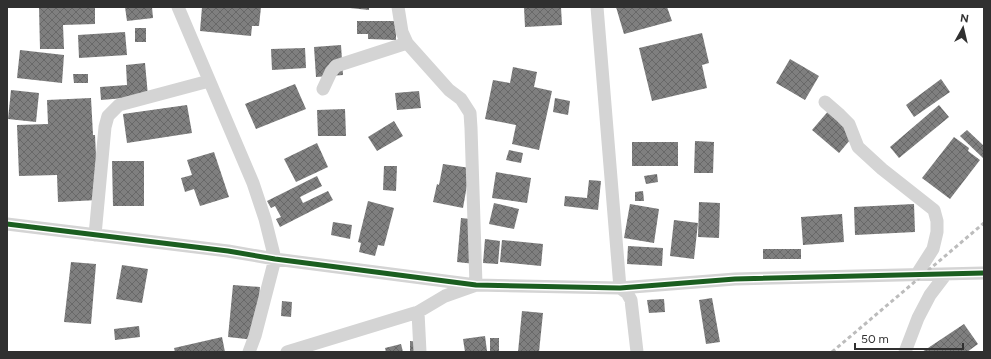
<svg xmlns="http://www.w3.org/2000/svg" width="991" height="359" viewBox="0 0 991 359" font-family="Figtree,sans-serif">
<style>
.building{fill:url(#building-cross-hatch)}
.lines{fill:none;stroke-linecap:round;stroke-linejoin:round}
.street{stroke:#d4d4d4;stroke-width:13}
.rail{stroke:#bcbcbc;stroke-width:3;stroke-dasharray:4 3;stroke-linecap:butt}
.cycleway-casing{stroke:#fff;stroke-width:8}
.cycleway{stroke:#1b5e20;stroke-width:5}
</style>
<defs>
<pattern id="building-cross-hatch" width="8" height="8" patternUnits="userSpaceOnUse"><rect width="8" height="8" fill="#7f7f7f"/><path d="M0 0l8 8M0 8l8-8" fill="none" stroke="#686868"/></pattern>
</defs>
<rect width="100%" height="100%" fill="#fff"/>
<!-- building -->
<path class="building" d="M39 7H95V24L63 25 64 49H40Z
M125 7H152L153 18 127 21Z
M202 7H261L259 26H252L251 36 200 31Z
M350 7H369V10L350 8Z
M524 7H561L562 25 525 27Z
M616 7H667L672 21 624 34Z
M357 21H396V40L368 39V34H357Z
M135 28H146V42H135Z
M125 32 127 55 79 58 78 35Z
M702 33 709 63 702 65 707 88 652 101 639 48Z
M341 45 343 75 316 77 314 47Z
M305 48 306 68 272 70 271 49Z
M20 50 64 55 62 83 17 78Z
M790 59 819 76 805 100 776 83Z
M145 63 148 96 101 100 100 87 127 85 126 65Z
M513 67 537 72 534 87 552 91 539 150 512 144 516 125 485 119 493 80 510 83Z
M73 74H88V83H74Z
M941 79 950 92 914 117 906 105Z
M295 84 306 109 256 129 245 104Z
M11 90 39 93 36 122 8 119Z
M419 91 421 108 397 110 395 93Z
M91 98 93 135H95L98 200 58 202 57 175 19 176 17 125 48 124 47 100Z
M555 98 570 101 568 115 553 112Z
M187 105 192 133 127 143 123 114Z
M939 105 949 117 899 158 890 147Z
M345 109 346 136H318L317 110Z
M830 109 856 133 839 153 812 130Z
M394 121 403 136 377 151 368 137Z
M967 130 984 146 983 158 960 136Z
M954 137 969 148 968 151 980 160 950 199 922 178Z
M695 141 714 142 713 173H694Z
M632 142H678V166H632Z
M317 143 328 167 296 182 284 159Z
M509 150 523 153 521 163 506 160Z
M214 152 229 197 200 206 194 189 185 192 181 178 192 175 187 160Z
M112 161H144V206H113Z
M443 164 470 168 463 208 433 202 437 184 439 185Z
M384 166H397L396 191 383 190Z
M496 172 531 178 527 203 492 198Z
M657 174 658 182 646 184 644 176Z
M317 176 322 186 300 197 303 203 328 191 333 200 280 227 276 219 281 217 275 206 271 208 267 201Z
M589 180 601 181 598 210 564 206 565 196 587 198Z
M643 191 644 201H635V192Z
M368 201 394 208 384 246 378 245 375 256 359 252 361 243 358 242Z
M699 202 720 203 719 238 698 237Z
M494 203 519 209 514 229 489 224Z
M630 204 659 209 654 243 624 238Z
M914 204 915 232 855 235 854 207Z
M842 214 844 242 803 245 801 217Z
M461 218 479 220 475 264 457 262Z
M674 220 698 223 694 259 670 256Z
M333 222 352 225 350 239 331 235Z
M485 239 500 241 498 264 483 263Z
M502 240 543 244 541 266 500 262Z
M628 246 663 248 662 266 627 264Z
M763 249H801V259H763Z
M71 262 96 264 91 324 64 322Z
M122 265 148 269 142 303 116 299Z
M233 285 260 287 255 340 228 337Z
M712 298 720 342 706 344 699 300Z
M664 299 665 312 649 313 647 300Z
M282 301 292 302 291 317 281 316Z
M522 311 543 313 539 352H518Z
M964 324 978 344 967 352H922Z
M139 326 140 337 115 340 114 329Z
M485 336 487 351 465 352 463 339Z
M222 337 225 352H175L174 348Z
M490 338H499V351H490Z
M410 341 421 342V352H410Z
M401 344 403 352H386L385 348Z"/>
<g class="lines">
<!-- street -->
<path class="street" d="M178 7 253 183 265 219 275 259 255 336 249 352
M597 7 620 288 627 293 631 300 637 352
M323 89 331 72 336 66 407 43
M825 102 840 115 849 124 858 147 882 169 934 210 937 221V232L933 249 917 274
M7 224 228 251 275 259 476 285 620 288 735 279 984 273
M95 235 105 127 108 116 119 105 209 81
M418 312 420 352
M287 352 418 312 445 296 476 285 471 128 470 113 461 99 449 90 407 43 402 32 398 7
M905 352 918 318 930 295 946 274"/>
<!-- rail -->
<path class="rail" d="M832 352 984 223"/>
<!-- cycleway casing -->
<g class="cycleway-casing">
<path id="cycleway" d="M7 224 228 251 275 259 476 285 620 288 735 279 984 273"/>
</g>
<!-- cycleway -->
<use href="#cycleway" class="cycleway"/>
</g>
<!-- border -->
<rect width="991" height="359" fill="none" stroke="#303030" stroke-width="16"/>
<!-- north arrow -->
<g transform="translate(963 28) rotate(8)" stroke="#ffffff" stroke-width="3" paint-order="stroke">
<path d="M0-3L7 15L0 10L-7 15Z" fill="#303030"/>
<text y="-6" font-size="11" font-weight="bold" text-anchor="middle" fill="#303030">N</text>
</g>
<!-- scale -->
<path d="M855 343v6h108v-6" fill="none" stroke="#303030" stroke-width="2"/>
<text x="861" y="343" font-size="12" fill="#303030" stroke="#ffffff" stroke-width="3" paint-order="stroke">50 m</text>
</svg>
